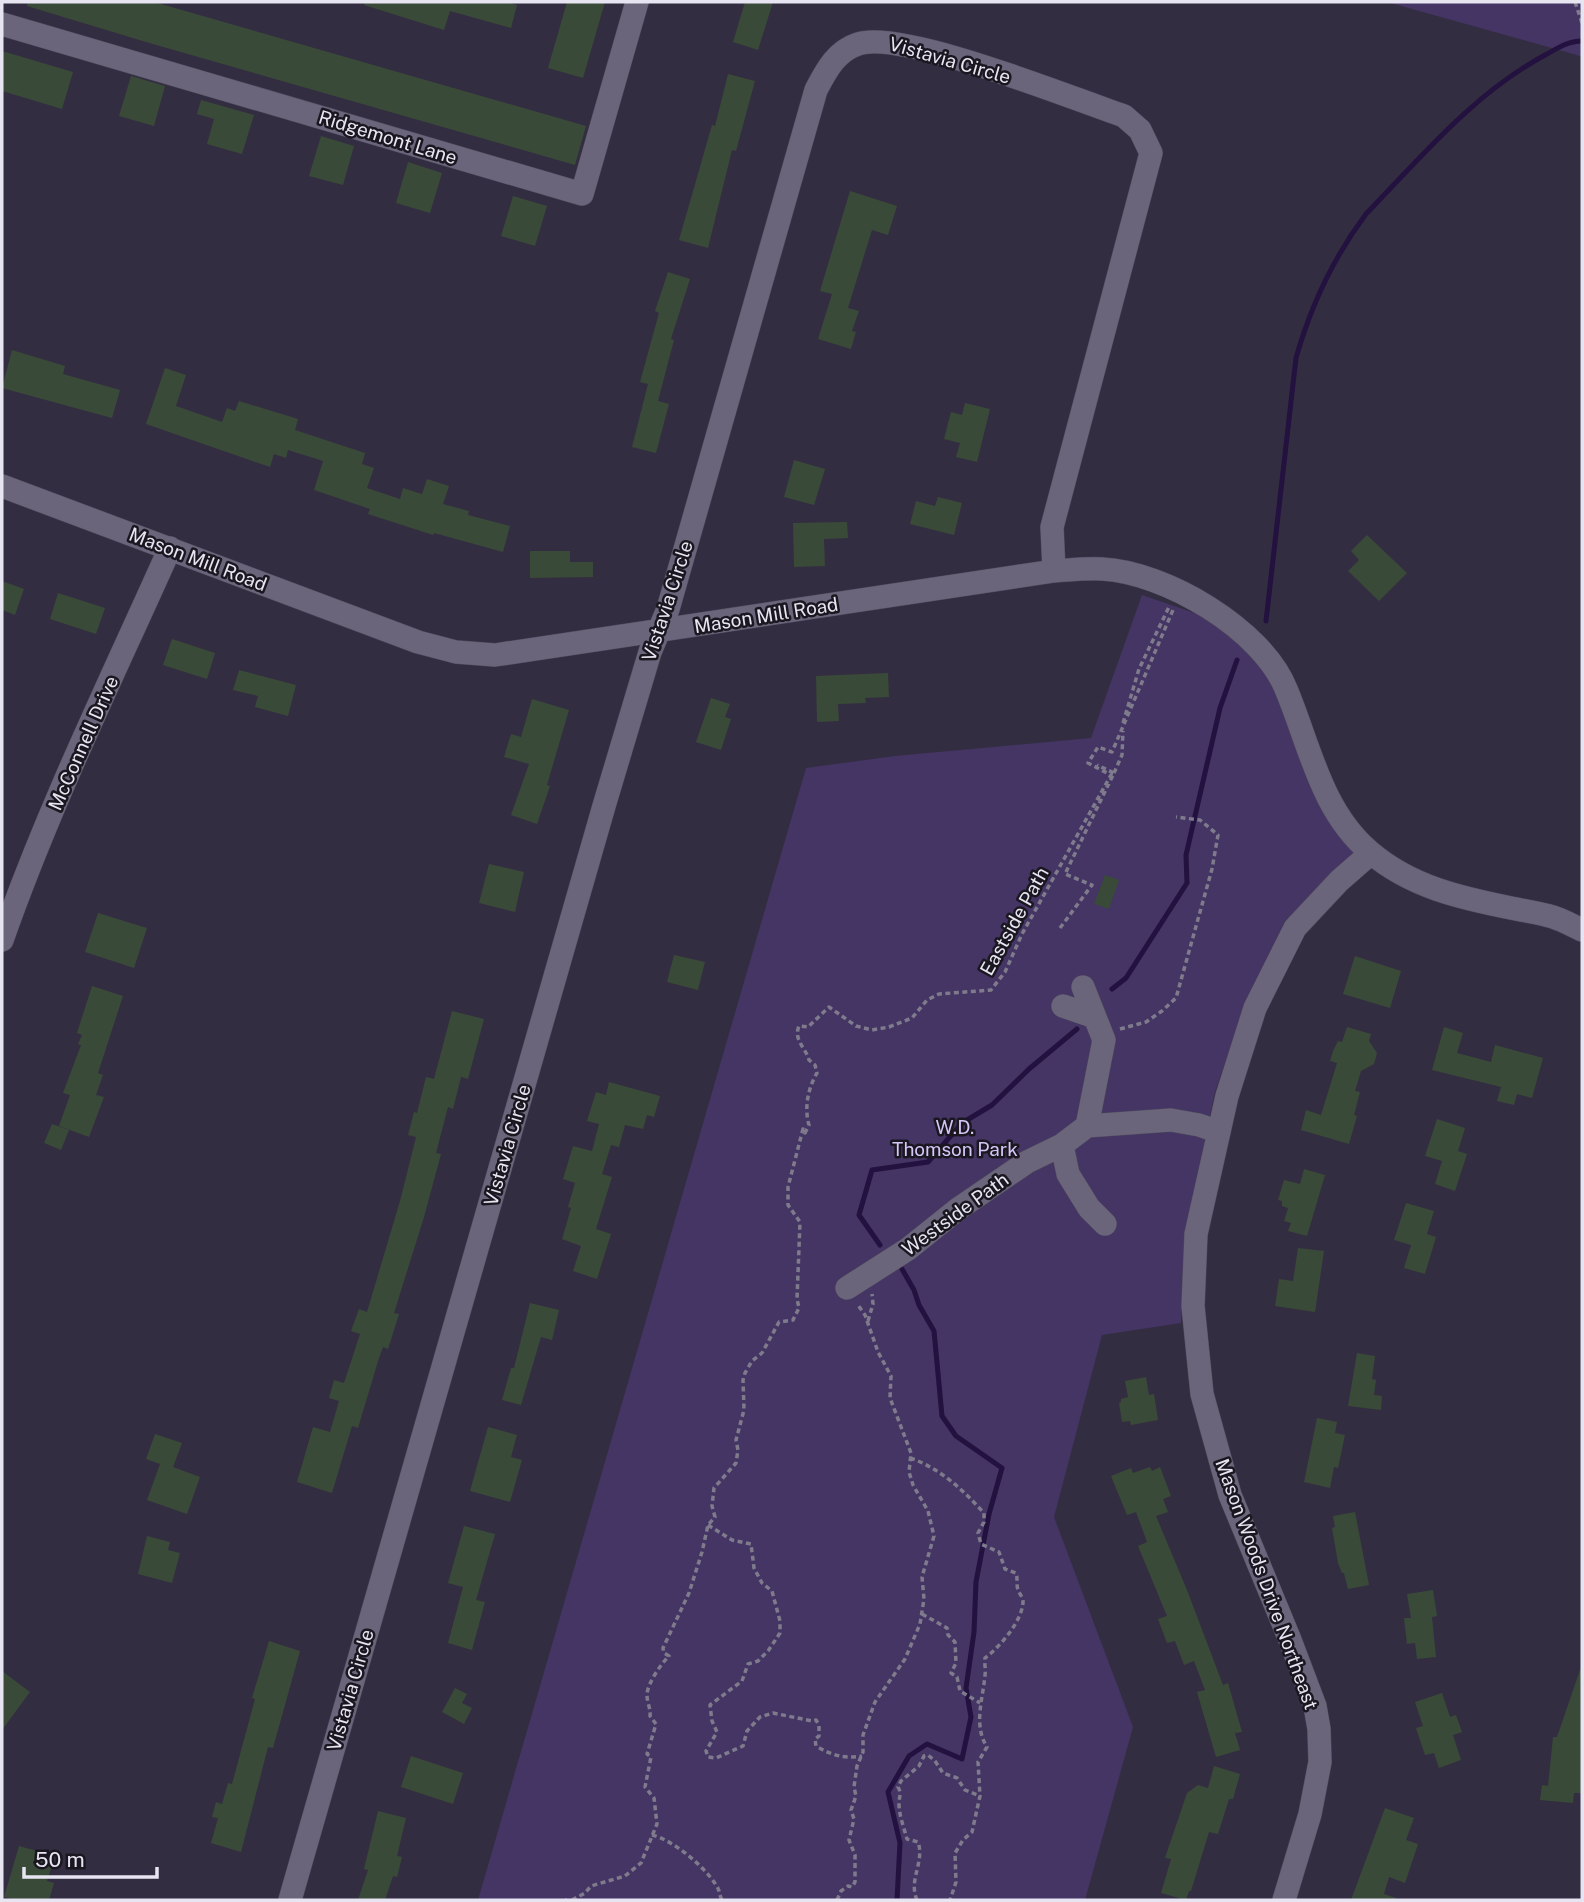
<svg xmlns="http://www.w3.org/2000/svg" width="1584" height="1902" viewBox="0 0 1584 1902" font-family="'Public Sans',sans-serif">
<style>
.green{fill:#443564}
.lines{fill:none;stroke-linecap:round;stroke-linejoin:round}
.stream{stroke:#23113f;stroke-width:5}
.building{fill:#3a4a38}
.minor-casing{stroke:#504b5c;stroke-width:24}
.path{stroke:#7f7b8c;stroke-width:3.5;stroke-dasharray:5 3.5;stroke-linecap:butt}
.minor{stroke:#6b657c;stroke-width:23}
.labels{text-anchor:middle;stroke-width:5;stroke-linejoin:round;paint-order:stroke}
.street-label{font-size:19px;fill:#e8e5f2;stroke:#1a1720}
.park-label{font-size:19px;fill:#d4c7f7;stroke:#1a1720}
</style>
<rect width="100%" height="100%" fill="#332d41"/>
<!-- green -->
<path class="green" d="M1387 2H1582V57L1577 55Z
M1142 595 1209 618 1251 650 1276 692 1321 808 1355 851 1285 921 1246 1002 1215 1092 1186 1228 1181 1323 1102 1335 1054 1517 1133 1727 1085 1900H478L806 768 895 756 1091 738Z"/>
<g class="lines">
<!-- stream -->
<path class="stream" d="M1266 621 1296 358C1311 305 1333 258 1366 214 1422 156 1475 92 1547 54 1559 47 1569 41 1582 41
M1112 989 1126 978 1187 883 1186 855 1220 708 1237 660
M880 1245 859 1215 872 1170 928 1162 962 1123 992 1105 1029 1069 1077 1029
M897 1900 900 1843 888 1792 909 1756 927 1744 962 1759 971 1717 966 1688 974 1632 976 1582 989 1514 1002 1468 956 1436 942 1416 934 1331 919 1305 914 1290 902 1269"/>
</g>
<!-- building -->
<path class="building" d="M28 2H154L586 126 575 165 146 42 27 6Z
M365 2H507L517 5 511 28 450 11 444 30 364 5Z
M567 2H605L583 78 548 68Z
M745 2H773L758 50 733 42Z
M2 51 73 72 62 109 2 91Z
M728 74 755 81 736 151 732 150 708 248 679 240 712 125 715 126Z
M131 76 165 86 154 126 119 116Z
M201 100 254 115 242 154 207 144 214 119 197 114Z
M321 136 354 146 343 185 309 176Z
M408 162 442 173 430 213 396 203Z
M850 191 897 206 888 235 872 230 848 308 859 311 852 331 856 332 851 349 818 339 832 294 820 291Z
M513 196 547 206 535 246 501 236Z
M668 272 690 279 671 339 674 340 658 401 669 404 656 453 632 447 648 384 640 382 659 313 655 311Z
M12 350 65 366 63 374 120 390 112 418 2 388Z
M165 368 186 375 176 406 222 422 227 408 235 411 239 401 298 419 295 430 365 453 362 464 374 468 367 488 400 499 403 488 422 494 427 479 449 486 443 504 469 511 468 515 510 526 503 552 434 533 433 535 368 514 370 509 314 490 323 461 288 450 286 458 274 454 270 467 146 424Z
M965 403 990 409 977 462 956 457 960 443 944 439 951 412 962 415Z
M794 460 825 469 814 505 784 497Z
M938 497 962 503 954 535 910 524 916 501 935 506Z
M847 522 848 538 824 539 825 566 794 567 793 523Z
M1367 535 1407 573 1379 601 1348 571 1359 560 1351 551Z
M530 551H570V562H593V577L530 578Z
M2 581 24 589 15 615 2 610Z
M58 593 105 608 96 634 50 619Z
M172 639 215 653 207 679 163 665Z
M239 670 296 685 288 716 255 707 258 696 233 690Z
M888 673 889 697 865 698 866 703 838 704 839 721 817 722 816 676Z
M711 698 730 704 725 717 731 719 721 750 696 742Z
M532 699 569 710 547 785 550 786 537 824 511 815 529 764 504 757 511 734 521 737Z
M489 864 524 872 515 912 479 903Z
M1105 875 1119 880 1109 909 1094 904Z
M98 913 147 928 134 968 85 952Z
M674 955 705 962 698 990 667 982Z
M1355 956 1401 971 1390 1008 1343 994Z
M92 986 123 996 98 1073 103 1075 96 1095 104 1097 89 1137 59 1126 70 1095 63 1093 81 1045 78 1044 82 1035 77 1033Z
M452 1011 484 1019 468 1079 461 1077 453 1109 448 1107 436 1153 441 1154 424 1217 394 1313 399 1314 388 1349 383 1347 379 1358 358 1428 352 1426 332 1493 297 1482 313 1427 330 1432 339 1401 329 1398 334 1380 344 1383 360 1334 351 1331 359 1309 367 1312 400 1201 416 1137 408 1135 414 1112 417 1113 426 1077 434 1079Z
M1347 1027 1371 1034 1369 1041 1377 1053 1374 1064 1361 1071 1355 1091 1360 1092 1354 1115 1357 1116 1349 1144 1301 1130 1306 1110 1321 1115 1337 1063 1330 1061 1333 1051 1338 1041 1342 1042Z
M1444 1027 1463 1033 1457 1053 1491 1062 1495 1045 1543 1058 1532 1098 1517 1094 1514 1105 1497 1101 1501 1087 1432 1070Z
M609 1082 660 1096 654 1117 647 1115 643 1129 625 1125 619 1147 611 1145 602 1174 612 1177 596 1229 611 1234 597 1279 573 1271 581 1246 562 1239 571 1208 568 1207 575 1183 563 1179 573 1146 592 1151 599 1124 587 1121 596 1092 606 1095Z
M1437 1119 1465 1128 1458 1151 1467 1154 1455 1191 1435 1184 1442 1161 1425 1156Z
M52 1124 69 1130 61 1150 44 1143Z
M1304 1169 1325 1175 1307 1236 1288 1231 1291 1223 1284 1221 1288 1208 1282 1206V1201L1278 1200 1284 1180 1300 1184Z
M1406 1203 1434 1211 1427 1234 1436 1237 1425 1274 1404 1268 1411 1245 1394 1240Z
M1298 1248 1324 1251 1315 1312 1275 1306 1279 1279 1293 1281Z
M530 1303 559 1310 552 1340 541 1337 521 1405 502 1400 511 1368H514Z
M1357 1353 1375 1356 1372 1379 1376 1380 1374 1395 1382 1396 1381 1410 1348 1406Z
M1146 1377 1149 1395 1154 1394 1158 1420 1131 1425 1130 1421 1122 1422 1119 1403 1121 1402V1399L1128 1397 1125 1381Z
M1317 1418 1337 1422 1335 1433 1345 1435 1338 1468 1334 1467 1330 1488 1304 1482Z
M488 1427 517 1435 511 1457 522 1460 510 1502 470 1491Z
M155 1434 182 1443 173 1467 200 1477 187 1514 147 1500 160 1464 146 1459Z
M1150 1467 1152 1471 1160 1467 1171 1496 1163 1499 1168 1512 1156 1516 1187 1590 1223 1685 1228 1683 1242 1732 1235 1733 1240 1750 1216 1757 1197 1692 1205 1690 1194 1661 1184 1665 1175 1641 1167 1643 1158 1619 1167 1616 1138 1546 1147 1542 1136 1512 1127 1515 1111 1476 1131 1468 1133 1473Z
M1355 1512 1369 1585 1348 1589 1344 1573H1342L1338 1563 1332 1528 1335 1527 1333 1516Z
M464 1526 495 1534 476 1600 485 1602 472 1650 448 1643 463 1587 448 1583Z
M147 1536 170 1542 168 1550 180 1553 172 1583 138 1574Z
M1433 1590 1437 1616 1432 1617 1436 1657 1417 1659 1415 1643 1407 1644 1404 1618H1411L1407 1594Z
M269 1641 300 1651 273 1748 268 1747 241 1852 211 1843 218 1818 212 1817 216 1802 222 1804 228 1783 232 1784 255 1699 252 1698Z
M1580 1670H1582V1793H1574L1573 1803 1540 1800 1542 1785 1548 1786 1553 1737H1557Z
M2 1671 30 1692 2 1730Z
M455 1688 467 1694 462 1703 472 1708 464 1724 442 1712Z
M1442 1693 1450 1717 1456 1715 1462 1732 1453 1735 1461 1760 1439 1768 1434 1753 1425 1755 1416 1728 1423 1726 1415 1702Z
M411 1756 463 1773 453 1804 401 1787Z
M1214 1766 1240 1774 1233 1799H1229L1218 1834 1209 1832 1191 1891H1189L1186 1900 1161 1893 1171 1859 1165 1858 1187 1793 1198 1785 1208 1788Z
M1385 1808 1414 1818 1406 1840 1418 1844 1405 1883 1389 1877 1384 1894 1396 1898 1395 1900H1351Z
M378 1811 406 1818 397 1856 402 1857 397 1877 393 1876 385 1900H358L368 1870 364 1869Z
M19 1846 55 1856 47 1881 54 1883 49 1900H8L9 1898 4 1897Z"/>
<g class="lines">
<!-- minor casing -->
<g class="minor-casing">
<path id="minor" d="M2 24 582 194 637 2
M2 486 418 642 456 652 495 655 1054 571C1070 570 1086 568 1102 569 1165 572 1262 629 1286 689 1310 746 1321 811 1370 852 1411 887 1461 898 1511 908 1525 911 1540 913 1553 917 1563 920 1573 926 1582 930
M2 940C49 806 112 678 170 548
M1083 987 1104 1040 1087 1126
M1063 1006 1095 1017
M1062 1145 1068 1174 1089 1208 1105 1224
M847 1288 908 1249 958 1209 1027 1162 1062 1145 1087 1126 1171 1120 1199 1125 1219 1132
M290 1900 604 806 650 652 668 609 816 90C826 71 836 51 858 44 901 29 1074 99 1124 116L1140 130 1151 153 1052 527 1054 571
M1284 1900 1310 1814 1320 1762 1319 1729 1315 1706 1290 1640 1230 1495 1202 1394 1193 1306 1196 1234 1227 1096 1255 1008 1295 928 1339 881 1371 853"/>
</g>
<!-- path -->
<path class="path" d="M1575 2 1582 23
M1123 723 1139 669 1169 607
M1114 773 1122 755 1123 731
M1060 928 1092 885 1065 874 1114 773 1097 765
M1120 1029 1146 1022 1162 1011 1176 998 1212 869 1218 835 1200 820 1176 817
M868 1321 873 1304 872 1294
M910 1458C940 1468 963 1490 984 1513V1522L978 1533 981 1544 999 1552 1005 1569 1016 1573C1018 1579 1016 1584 1018 1590 1019 1593 1022 1596 1023 1600 1024 1619 1000 1647 985 1658 984 1663 986 1669 985 1675 983 1699 973 1725 987 1747L978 1762 980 1796 972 1832 963 1840 955 1853 956 1882 950 1900
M708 1525 732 1540 751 1544 754 1568 762 1583 772 1591 780 1621V1633L768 1651 758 1661 748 1664 742 1681 710 1705 712 1721 717 1732 706 1751 708 1757 716 1758 743 1746 747 1731 760 1717 773 1713 812 1721 816 1720 819 1725V1736L815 1739 816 1746C831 1755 844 1759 862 1756
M922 1614 947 1628 948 1635 955 1642 956 1663 951 1673 957 1677 960 1691 980 1703
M652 1835C673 1840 704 1866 716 1885 720 1890 719 1895 722 1900
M565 1900H567
M572 1900 585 1893 591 1886 625 1876 641 1863 657 1824 654 1798 645 1787 651 1757 647 1754 656 1724 650 1716C651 1709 647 1703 647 1695 647 1684 661 1664 669 1656L664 1653 663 1648 689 1593 702 1552 708 1525 715 1517 712 1506 714 1488 736 1463 738 1450 736 1440 744 1410 743 1380 745 1373 752 1361 762 1353 779 1322 793 1320 799 1308 797 1299 800 1222 788 1205V1187L803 1129 805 1133 809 1125C804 1108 808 1088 817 1073L815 1065 809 1060C806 1048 793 1040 799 1026L808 1027 829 1007 856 1026 872 1030 889 1027 912 1018 927 1000 939 994 991 990 1005 972 1022 934 1111 775 1088 763 1098 747 1112 752 1173 610
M837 1900 841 1891 848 1886 852 1887 855 1882V1855L849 1840 854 1819 851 1810 856 1796 854 1787 857 1766 863 1752V1735L875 1702 905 1659 920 1624 924 1599 922 1577 934 1536 928 1511 913 1485 909 1472 911 1453 890 1398 891 1376 878 1352 865 1315 858 1305
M917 1900C908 1880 925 1862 918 1842L907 1839C904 1828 899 1815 899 1804 899 1796 902 1794 898 1787L901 1781 919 1766 924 1756 928 1755 935 1761 943 1773 957 1778 965 1790 980 1796"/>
<!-- minor -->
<use href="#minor" class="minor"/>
</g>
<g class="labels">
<!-- street labels -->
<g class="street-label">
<text transform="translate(950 60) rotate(16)" y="7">Vistavia Circle</text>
<text transform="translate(388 137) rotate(17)" y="7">Ridgemont Lane</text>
<text transform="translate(198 559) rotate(21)" y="7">Mason Mill Road</text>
<text transform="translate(667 601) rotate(-72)" y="7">Vistavia Circle</text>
<text transform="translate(766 615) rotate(-9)" y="7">Mason Mill Road</text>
<text transform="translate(83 743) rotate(-66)" y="7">McConnell Drive</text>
<text transform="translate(1014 921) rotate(-61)" y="7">Eastside Path</text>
<text transform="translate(507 1145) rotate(-74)" y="7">Vistavia Circle</text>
<text transform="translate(955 1214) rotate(-36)" y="7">Westside Path</text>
<text transform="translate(1267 1584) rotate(70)" y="7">Mason Woods Drive Northeast</text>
<text transform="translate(350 1690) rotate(-74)" y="7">Vistavia Circle</text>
</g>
<!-- park labels -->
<g class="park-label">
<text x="955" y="1134">W.D.<tspan x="955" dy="22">Thomson Park</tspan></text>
</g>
</g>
<!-- border -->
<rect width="1584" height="1902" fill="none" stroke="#e8e5f2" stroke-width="7"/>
<!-- scale -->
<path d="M24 1867v10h133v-10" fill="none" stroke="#e8e5f2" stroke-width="3.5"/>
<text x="35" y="1867" font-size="21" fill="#e8e5f2" stroke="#1a1720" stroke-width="5" paint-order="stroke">50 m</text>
</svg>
